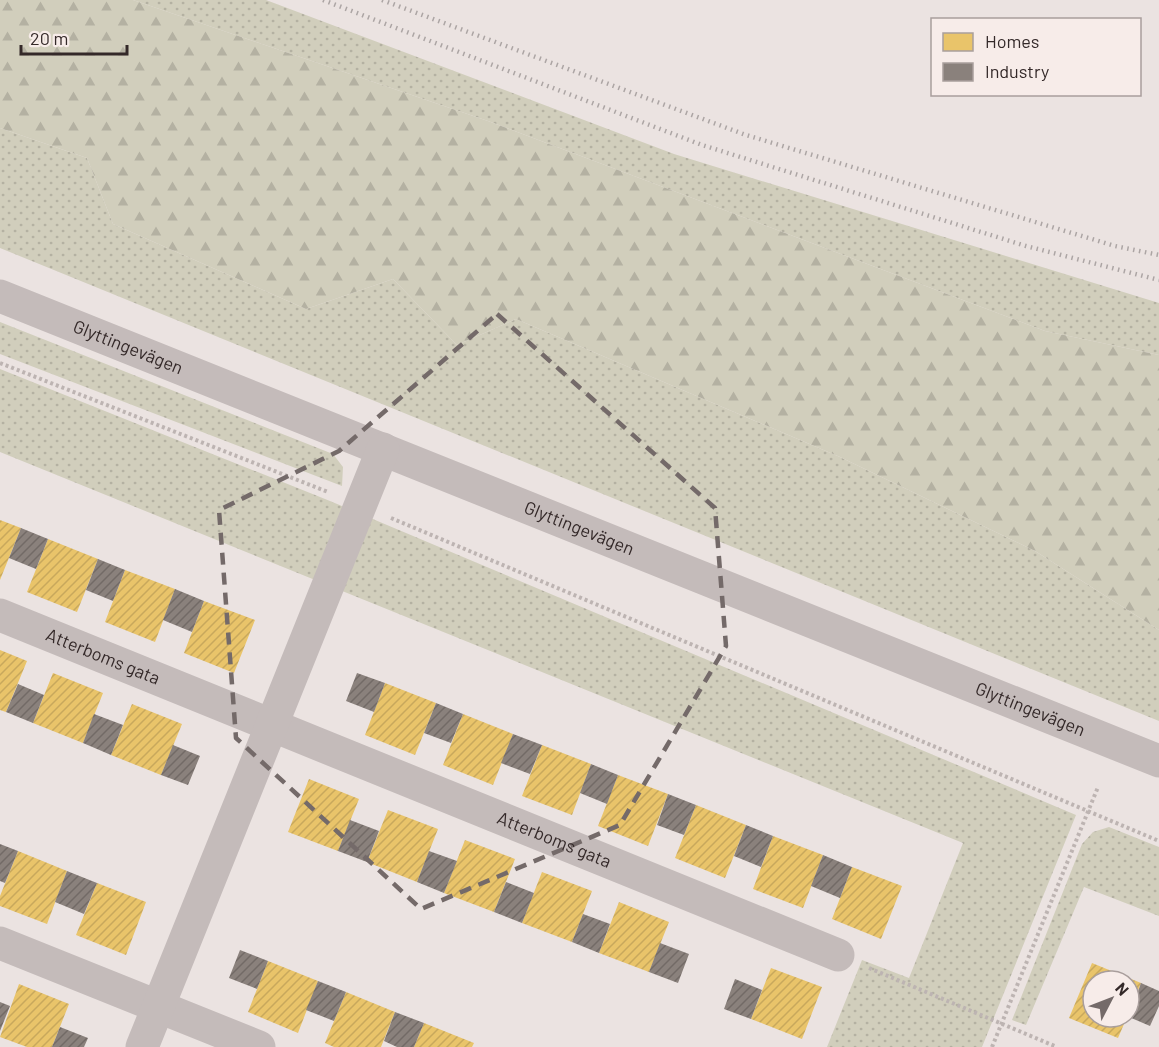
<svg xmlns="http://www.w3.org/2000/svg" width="1159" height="1047" viewBox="0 0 1159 1047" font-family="Barlow,sans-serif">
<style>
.grass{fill:url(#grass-dots)}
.forest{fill:url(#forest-firs)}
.homes{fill:url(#homes-hatch)}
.industry{fill:url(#industry-hatch)}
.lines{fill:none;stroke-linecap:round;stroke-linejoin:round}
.path{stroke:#bdb4b2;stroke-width:4;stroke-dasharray:3 3;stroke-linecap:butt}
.minor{stroke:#c4bbba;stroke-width:33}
.rail{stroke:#aca5a4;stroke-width:4.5;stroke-dasharray:1.5 4.5;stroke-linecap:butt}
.marked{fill:none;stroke:#746a69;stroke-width:4.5;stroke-dasharray:12 8;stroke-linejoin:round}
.labels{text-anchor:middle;stroke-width:6;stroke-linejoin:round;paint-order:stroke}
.street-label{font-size:18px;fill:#342929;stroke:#f7ece9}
</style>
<defs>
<pattern id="grass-dots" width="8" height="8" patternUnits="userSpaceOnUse" patternTransform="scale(1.5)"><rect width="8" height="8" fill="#d1cebc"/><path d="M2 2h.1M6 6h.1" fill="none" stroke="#b4b1a2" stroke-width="1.8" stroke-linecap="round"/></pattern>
<pattern id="forest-firs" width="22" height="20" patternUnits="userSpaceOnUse" patternTransform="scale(1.5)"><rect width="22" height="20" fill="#d1cebc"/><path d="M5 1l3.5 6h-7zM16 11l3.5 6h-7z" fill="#b4b1a2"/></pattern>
<pattern id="homes-hatch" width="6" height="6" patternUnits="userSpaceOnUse" patternTransform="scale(1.5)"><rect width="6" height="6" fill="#e9c46a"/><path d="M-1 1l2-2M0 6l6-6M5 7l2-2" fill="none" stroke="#c8a85c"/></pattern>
<pattern id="industry-hatch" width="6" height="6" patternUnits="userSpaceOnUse" patternTransform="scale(1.5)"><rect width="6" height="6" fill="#8a817c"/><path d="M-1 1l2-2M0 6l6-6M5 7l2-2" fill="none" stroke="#726a66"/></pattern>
</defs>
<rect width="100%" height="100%" fill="#ebe3e1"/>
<!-- grass -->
<path class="grass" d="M133 0H266L674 154 1159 303V355L1045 331 488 121Z
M0 128 87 158 113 224 306 309 393 279 457 345 516 319 840 457 1035 551 1159 630V721L0 248Z
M0 322 333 454 343 467 342 486 0 354Z
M0 369 330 501 1076 815 982 1047H827L862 960 909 978 963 843 0 452Z
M1109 827 1159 847V916L1084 887 1026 1025 1012 1020 1082 844 1093 832Z"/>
<!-- forest -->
<path class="forest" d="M0 0H133L488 121 1045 331 1159 355V630L1035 551 840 457 516 319 457 345 393 279 306 309 113 224 87 158 0 128Z"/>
<!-- homes -->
<path class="homes" d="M0 520 21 528 0 580Z
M48 539 98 559 77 612 27 592Z
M125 570 175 589 155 642 105 622Z
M204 601 255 620 234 673 184 653Z
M0 650 27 661 6 712 0 710Z
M53 673 103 693 83 743 33 723Z
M385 683 436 703 415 755 365 735Z
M132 704 182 724 161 775 111 755Z
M463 714 513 734 493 785 443 765Z
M542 745 591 764 572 815 522 796Z
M618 775 668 794 648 846 598 826Z
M309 779 359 799 338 851 288 832Z
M696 805 746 825 725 878 675 858Z
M388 810 438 829 417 882 367 862Z
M773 836 823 855 803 908 753 889Z
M465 840 515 859 494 912 444 893Z
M18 851 67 871 47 924 0 906V896Z
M852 867 902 886 881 939 832 919Z
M542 872 592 891 572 942 522 923Z
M97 883 146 902 126 955 76 935Z
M619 902 669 922 649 972 599 953Z
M268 961 318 981 298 1033 248 1012Z
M1092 963 1141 983 1129 1013V981H1093V1017H1127L1118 1038 1069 1018Z
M771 968 822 987 802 1039 751 1019Z
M19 984 69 1004 52 1047H27L0 1037Z
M346 992 395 1012 381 1047H334L325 1043Z
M424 1023 474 1043 472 1047H414Z"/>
<!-- industry -->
<path class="industry" d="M21 528 48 539 36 569 9 558Z
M98 559 125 570 113 601 86 590Z
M175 589 204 601 192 632 163 620Z
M357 673 385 683 374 712 346 701Z
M18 684 44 695 33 723 6 712Z
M436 703 463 714 451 743 424 733Z
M94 714 123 725 111 755 83 743Z
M513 734 542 745 530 774 501 763Z
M173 745 200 756 188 785 161 775Z
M591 764 618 775 607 804 580 793Z
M668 794 696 805 684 835 657 825Z
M350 820 379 831 367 862 338 851Z
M746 825 773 836 761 867 734 856Z
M0 844 18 851 5 883 0 881Z
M429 851 457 861 444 893 417 882Z
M823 855 852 867 840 898 811 886Z
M67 871 97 883 84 914 55 902Z
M506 882 534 893 522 923 494 912Z
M583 914 610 924 599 953 572 942Z
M660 943 689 954 678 983 649 972Z
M240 950 268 961 257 989 229 978Z
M735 979 762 990 751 1019 724 1009Z
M318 981 346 992 334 1021 306 1010Z
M1141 983 1159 991V1006L1150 1026 1129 1017Z
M0 1002 10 1006 0 1031Z
M395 1012 424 1023 414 1047H397L384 1041Z
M60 1027 88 1038 84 1047H52Z"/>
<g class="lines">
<!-- path -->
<path class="path" d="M0 363 328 492
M391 518 1159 841
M869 968 1057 1047
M992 1047 1098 787"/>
<!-- minor -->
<g class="minor">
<path id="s1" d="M0 296 1159 761"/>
<path id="s2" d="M0 615 838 955"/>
<path d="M0 943 259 1047"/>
<path d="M142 1047 383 449"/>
</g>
<!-- rail -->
<path class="rail" d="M323 0 702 145 1026 246 1159 280
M382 0 746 135 1115 246 1159 255"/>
</g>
<!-- marked area -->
<path class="marked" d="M497 314 715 508 726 646 620 825 421 909 236 738 219 510 339 451Z"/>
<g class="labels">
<!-- street labels -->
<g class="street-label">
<text dy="6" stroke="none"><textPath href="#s1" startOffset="138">Glyttingevägen</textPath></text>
<text dy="6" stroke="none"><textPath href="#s1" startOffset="624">Glyttingevägen</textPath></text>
<text dy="6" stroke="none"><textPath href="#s2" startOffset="111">Atterboms gata</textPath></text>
<text dy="6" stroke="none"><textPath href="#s1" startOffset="1110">Glyttingevägen</textPath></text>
<text dy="6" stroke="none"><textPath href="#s2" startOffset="598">Atterboms gata</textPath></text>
</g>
</g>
<!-- legend -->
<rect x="931" y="18" width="210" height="78" fill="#f7ece9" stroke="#a99e9c" stroke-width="1.5"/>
<rect x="943" y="33" width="30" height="18" fill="#e9c46a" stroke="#a99e9c" stroke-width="1.5"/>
<text x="985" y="48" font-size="18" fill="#342929">Homes</text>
<rect x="943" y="63" width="30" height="18" fill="#8a817c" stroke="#a99e9c" stroke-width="1.5"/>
<text x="985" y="78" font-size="18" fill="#342929">Industry</text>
<!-- north arrow -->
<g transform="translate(1111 999) rotate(48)"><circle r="28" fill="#f7ece9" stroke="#a99e9c" stroke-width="1.5"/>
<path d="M0-4.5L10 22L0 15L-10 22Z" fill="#746a69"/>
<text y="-9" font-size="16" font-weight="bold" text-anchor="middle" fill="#342929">N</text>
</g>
<!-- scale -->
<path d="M21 45v9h106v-9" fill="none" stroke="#342929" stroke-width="3"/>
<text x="30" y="45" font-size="18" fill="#342929" stroke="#f7ece9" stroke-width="4.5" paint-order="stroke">20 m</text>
</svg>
